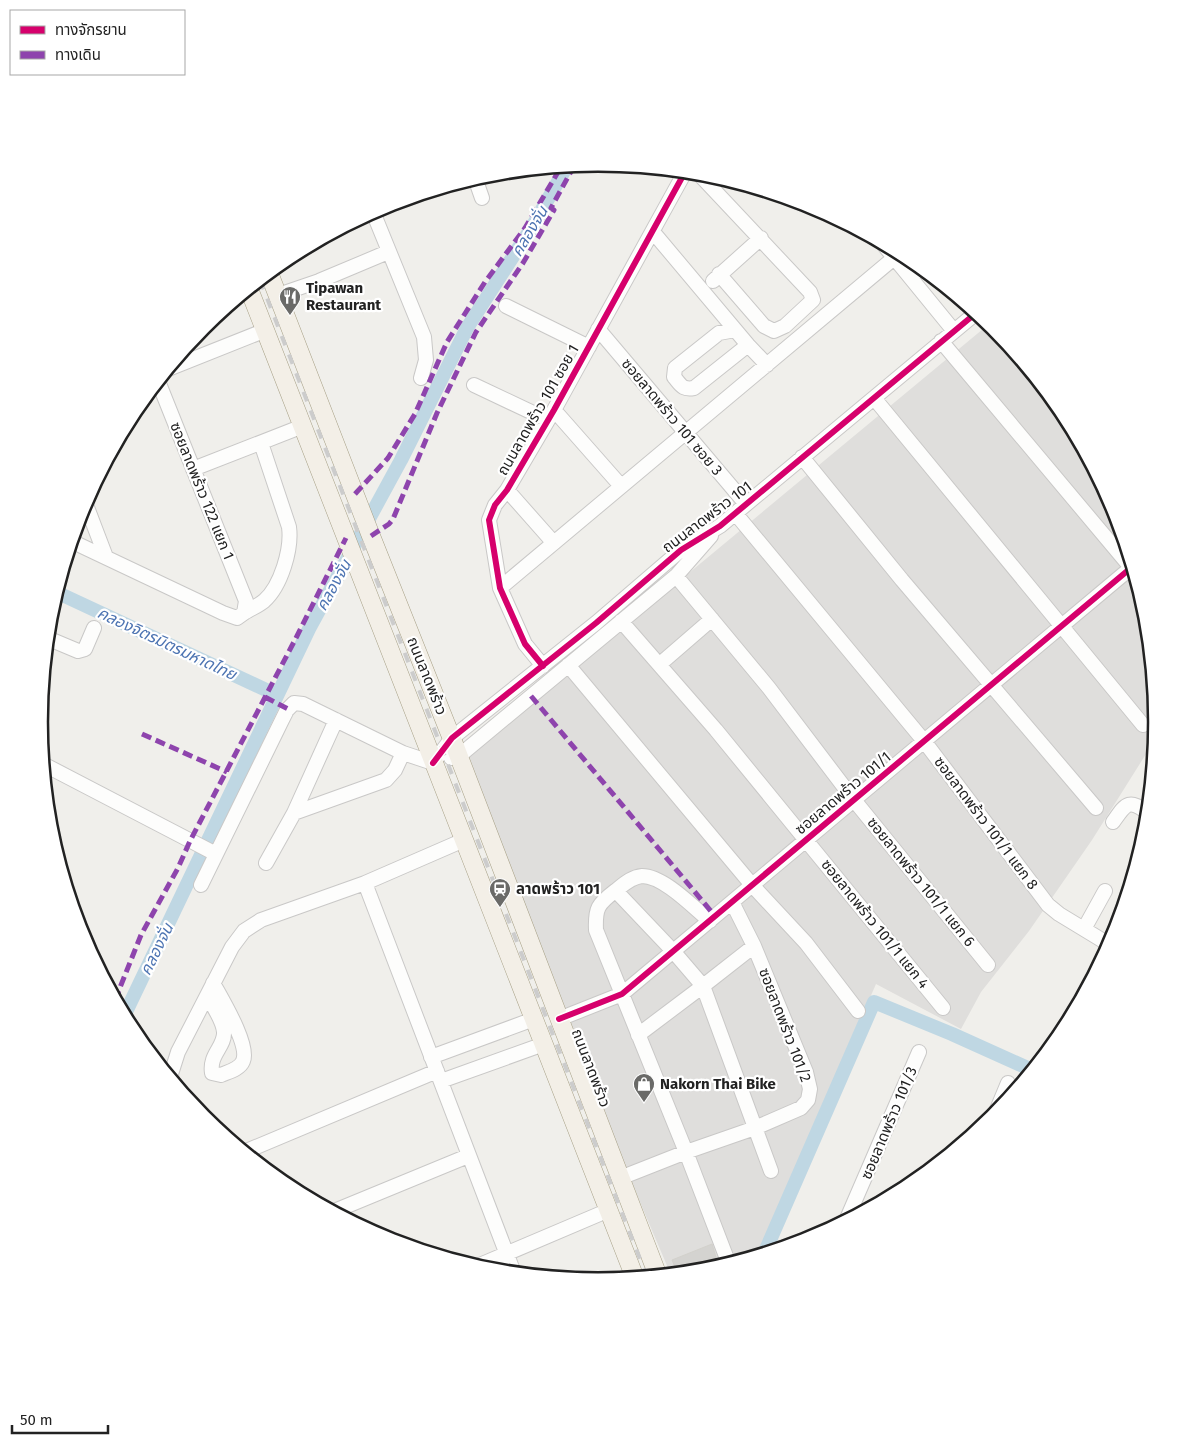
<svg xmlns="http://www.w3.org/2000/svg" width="1196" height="1445" viewBox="0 0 1196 1445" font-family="'Fira Sans','Noto Sans Thai',sans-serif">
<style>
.residential{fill:#dfdedc}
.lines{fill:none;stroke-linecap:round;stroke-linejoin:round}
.canal{stroke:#bfd7e3;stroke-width:14}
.building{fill:#d4d3d0;stroke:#d3d1cc}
.minor-casing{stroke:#c9c8c7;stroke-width:16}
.major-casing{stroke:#a7a086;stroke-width:19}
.minor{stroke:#fdfdfc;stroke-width:14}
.major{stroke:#f3efe7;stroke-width:18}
.rail{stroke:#ccc;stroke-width:4;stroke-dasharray:10 10;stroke-linecap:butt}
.quiet{stroke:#8e44ad;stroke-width:5;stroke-dasharray:10 5;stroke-linecap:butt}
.cycleway-casing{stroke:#fff;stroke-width:9}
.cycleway{stroke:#d6006c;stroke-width:6}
.labels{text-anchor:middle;stroke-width:4.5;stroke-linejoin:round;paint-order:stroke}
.poi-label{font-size:15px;font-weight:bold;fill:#222;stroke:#fff;text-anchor:start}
.street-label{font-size:15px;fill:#222;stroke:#fff}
.water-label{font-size:16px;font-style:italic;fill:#4d74b2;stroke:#fff}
.rim{fill:none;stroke:#222;stroke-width:2.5}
</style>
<rect width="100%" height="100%" fill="#f0efeb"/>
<!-- residential -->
<path class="residential" d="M989 324 1063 412 1115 509 1147 614 1157 723 1156 738 1092 840 1029 931 981 992 961 1029 876 984 757 1256 707 1271 671 1275 455 767Z"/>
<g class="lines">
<!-- canal -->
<path class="canal" d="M56 592 277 695
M124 1016 309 629 401 460 467 328 532 227 567 166
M764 1254 874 1002 952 1034 1032 1070"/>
</g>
<!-- building -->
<path class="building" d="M712 1244 719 1267 707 1271 678 1274 672 1260Z"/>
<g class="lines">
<!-- minor casing -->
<g class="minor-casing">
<path id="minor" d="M698 173 810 292 813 300 785 326 774 331 764 326 719 274
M475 178 482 198
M373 212 424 337 426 360 421 378
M653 232 748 345 767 365
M883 244 954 331
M917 272 922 268
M713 281 761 238
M278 295 319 281 388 252
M506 306 589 347
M598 329 746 504
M735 330 719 333 675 368 674 377C681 385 682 390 694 388L748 345
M941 341 1134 571
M168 369 266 330
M474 385 548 420
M874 398 1143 725
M554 410 621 486
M802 457 902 580 1096 808
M193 469 303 426
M507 490 553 542
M85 502 106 557
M735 513 924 741 1048 905 1059 914 1110 945
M71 541 223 613 237 618 244 613 246 601 158 381
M676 576 769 688 854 800 988 965
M500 588 900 253
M244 613C250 609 258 606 264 601 281 586 292 549 289 527L261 443
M621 621 716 730 943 1008
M47 638 78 651 85 649 94 628
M660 664 712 619
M568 665 752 885 806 943 858 1011
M543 666 525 644 500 588 489 520 495 505 507 490 554 410 685 172
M336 720 294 813 386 780 395 770 403 753
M451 758 459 756 676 576 711 536
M433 763 452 738 596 623 681 550 720 526 976 313
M43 764 216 854
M1113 822C1126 804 1128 798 1148 813
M266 863 294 813
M365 883 514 1273
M201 885 282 720 287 710 294 703 303 704 403 753 433 763
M616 891 673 951 703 986 771 1171
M710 921C694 908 664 876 642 876 631 877 623 885 615 891 598 904 595 908 596 930L686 1152 729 1264
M1084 929 1105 891
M207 996C213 1006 223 1020 224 1032 225 1047 209 1054 212 1073L221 1075C228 1072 240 1069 243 1061 250 1045 221 998 213 983
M559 1019 622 994 1132 567
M638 1035 703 986 754 946
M431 1057 534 1019
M172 1081 171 1074 178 1052 232 947 244 931 261 920 365 883 464 840
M441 1081 544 1044
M993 1119 1008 1083
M244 1152 437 1071
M620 1178 686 1152 755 1128 801 1108 808 1100 810 1089 806 1072 754 946 732 902
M332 1212 468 1156
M846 1221 919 1052
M475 1267 609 1210"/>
</g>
<!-- major casing -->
<g class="major-casing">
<path id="major" d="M269 273 371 536 456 749 658 1276
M249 289 635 1278"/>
</g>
<!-- minor -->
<use href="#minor" class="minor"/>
<!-- major -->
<use href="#major" class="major"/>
<!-- rail -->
<path class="rail" d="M260 280 647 1277"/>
<!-- quiet -->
<path class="quiet" d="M355 494 388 458 415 414 447 342 485 282 525 228 561 167
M371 536 389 524 393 519 437 413 476 332 523 263 554 210 551 208 574 166
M531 696 715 916
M265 697 288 709
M142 734 227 772
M115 1000 141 935 178 868 190 841 297 636 346 538"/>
<!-- cycleway casing -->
<g class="cycleway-casing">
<path id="cycleway" d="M543 666 525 644 500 588 489 520 495 505 507 490 554 410 685 172
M433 763 452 738 596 623 681 550 720 526 976 313
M559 1019 622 994 1132 567"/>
</g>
<!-- cycleway -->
<use href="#cycleway" class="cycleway"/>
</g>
<!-- icons -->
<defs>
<g id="restaurant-pin" transform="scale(1.125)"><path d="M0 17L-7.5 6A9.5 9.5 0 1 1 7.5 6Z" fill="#6a6a68" stroke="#fff"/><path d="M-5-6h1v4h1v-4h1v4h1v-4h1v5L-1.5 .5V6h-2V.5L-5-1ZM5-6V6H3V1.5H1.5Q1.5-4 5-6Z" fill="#fff"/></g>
<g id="station-pin" transform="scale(1.125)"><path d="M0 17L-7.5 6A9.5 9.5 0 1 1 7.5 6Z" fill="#6a6a68" stroke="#fff"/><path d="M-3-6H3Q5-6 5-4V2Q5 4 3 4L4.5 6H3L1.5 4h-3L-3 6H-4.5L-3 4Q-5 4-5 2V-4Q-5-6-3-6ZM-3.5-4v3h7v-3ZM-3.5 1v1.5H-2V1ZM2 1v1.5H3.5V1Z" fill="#fff"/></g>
<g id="shop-pin" transform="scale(1.125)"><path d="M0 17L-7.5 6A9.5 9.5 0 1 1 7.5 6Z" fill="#6a6a68" stroke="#fff"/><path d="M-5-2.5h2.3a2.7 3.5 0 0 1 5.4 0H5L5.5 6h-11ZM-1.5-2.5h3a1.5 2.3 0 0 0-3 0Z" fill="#fff"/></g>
</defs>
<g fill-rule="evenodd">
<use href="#restaurant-pin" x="290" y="297"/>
<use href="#station-pin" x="500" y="889"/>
<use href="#shop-pin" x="644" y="1084"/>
</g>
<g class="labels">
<!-- poi labels -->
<g class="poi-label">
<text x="306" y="293">Tipawan<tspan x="306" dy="17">Restaurant</tspan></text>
<text x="516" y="894">ลาดพร้าว 101</text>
<text x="660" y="1089">Nakorn Thai Bike</text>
</g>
<!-- street labels -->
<g class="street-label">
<text transform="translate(538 410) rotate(-60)" y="5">ถนนลาดพร้าว 101 ซอย 1</text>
<text transform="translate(672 417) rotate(50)" y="5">ซอยลาดพร้าว 101 ซอย 3</text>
<text transform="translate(202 491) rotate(68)" y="5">ซอยลาดพร้าว 122 แยก 1</text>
<text transform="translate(707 517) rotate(-37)" y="5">ถนนลาดพร้าว 101</text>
<text transform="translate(427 676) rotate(68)" y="5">ถนนลาดพร้าว</text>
<text transform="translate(843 793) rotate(-40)" y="5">ซอยลาดพร้าว 101/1</text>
<text transform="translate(986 823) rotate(53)" y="5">ซอยลาดพร้าว 101/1 แยก 8</text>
<text transform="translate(921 882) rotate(51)" y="5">ซอยลาดพร้าว 101/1 แยก 6</text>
<text transform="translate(875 924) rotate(51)" y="5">ซอยลาดพร้าว 101/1 แยก 4</text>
<text transform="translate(785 1025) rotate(69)" y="5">ซอยลาดพร้าว 101/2</text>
<text transform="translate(591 1068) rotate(69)" y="5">ถนนลาดพร้าว</text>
<text transform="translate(889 1123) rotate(-67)" y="5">ซอยลาดพร้าว 101/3</text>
</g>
<!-- water labels -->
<g class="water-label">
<text transform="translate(529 231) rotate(-59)" y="6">คลองจั่น</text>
<text transform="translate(333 585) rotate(-61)" y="6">คลองจั่น</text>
<text transform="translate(167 643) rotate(25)" y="6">คลองจิตรมิตรมหาดไทย</text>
<text transform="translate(156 949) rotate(-64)" y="6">คลองจั่น</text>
</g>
</g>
<!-- crop -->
<path d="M0 0H1196V1445H0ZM48 722a550 550 0 1 1 1100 0a550 550 0 1 1-1100 0Z" fill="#fff" fill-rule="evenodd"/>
<path class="rim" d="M48 722a550 550 0 1 1 1100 0a550 550 0 1 1-1100 0Z"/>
<!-- legend -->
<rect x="10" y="10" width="175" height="65" fill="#ffffff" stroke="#a7a7a7"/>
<rect x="20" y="26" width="25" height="8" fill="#d6006c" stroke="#a7a7a7"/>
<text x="55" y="35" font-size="15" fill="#222222">ทางจักรยาน</text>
<rect x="20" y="51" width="25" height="8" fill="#8e44ad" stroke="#a7a7a7"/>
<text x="55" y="60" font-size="15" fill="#222222">ทางเดิน</text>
<!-- scale -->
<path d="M12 1425v8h96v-8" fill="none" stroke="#222222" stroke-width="2.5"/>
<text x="20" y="1425" font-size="15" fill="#222222" stroke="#ffffff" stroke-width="4" paint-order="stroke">50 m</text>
</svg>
